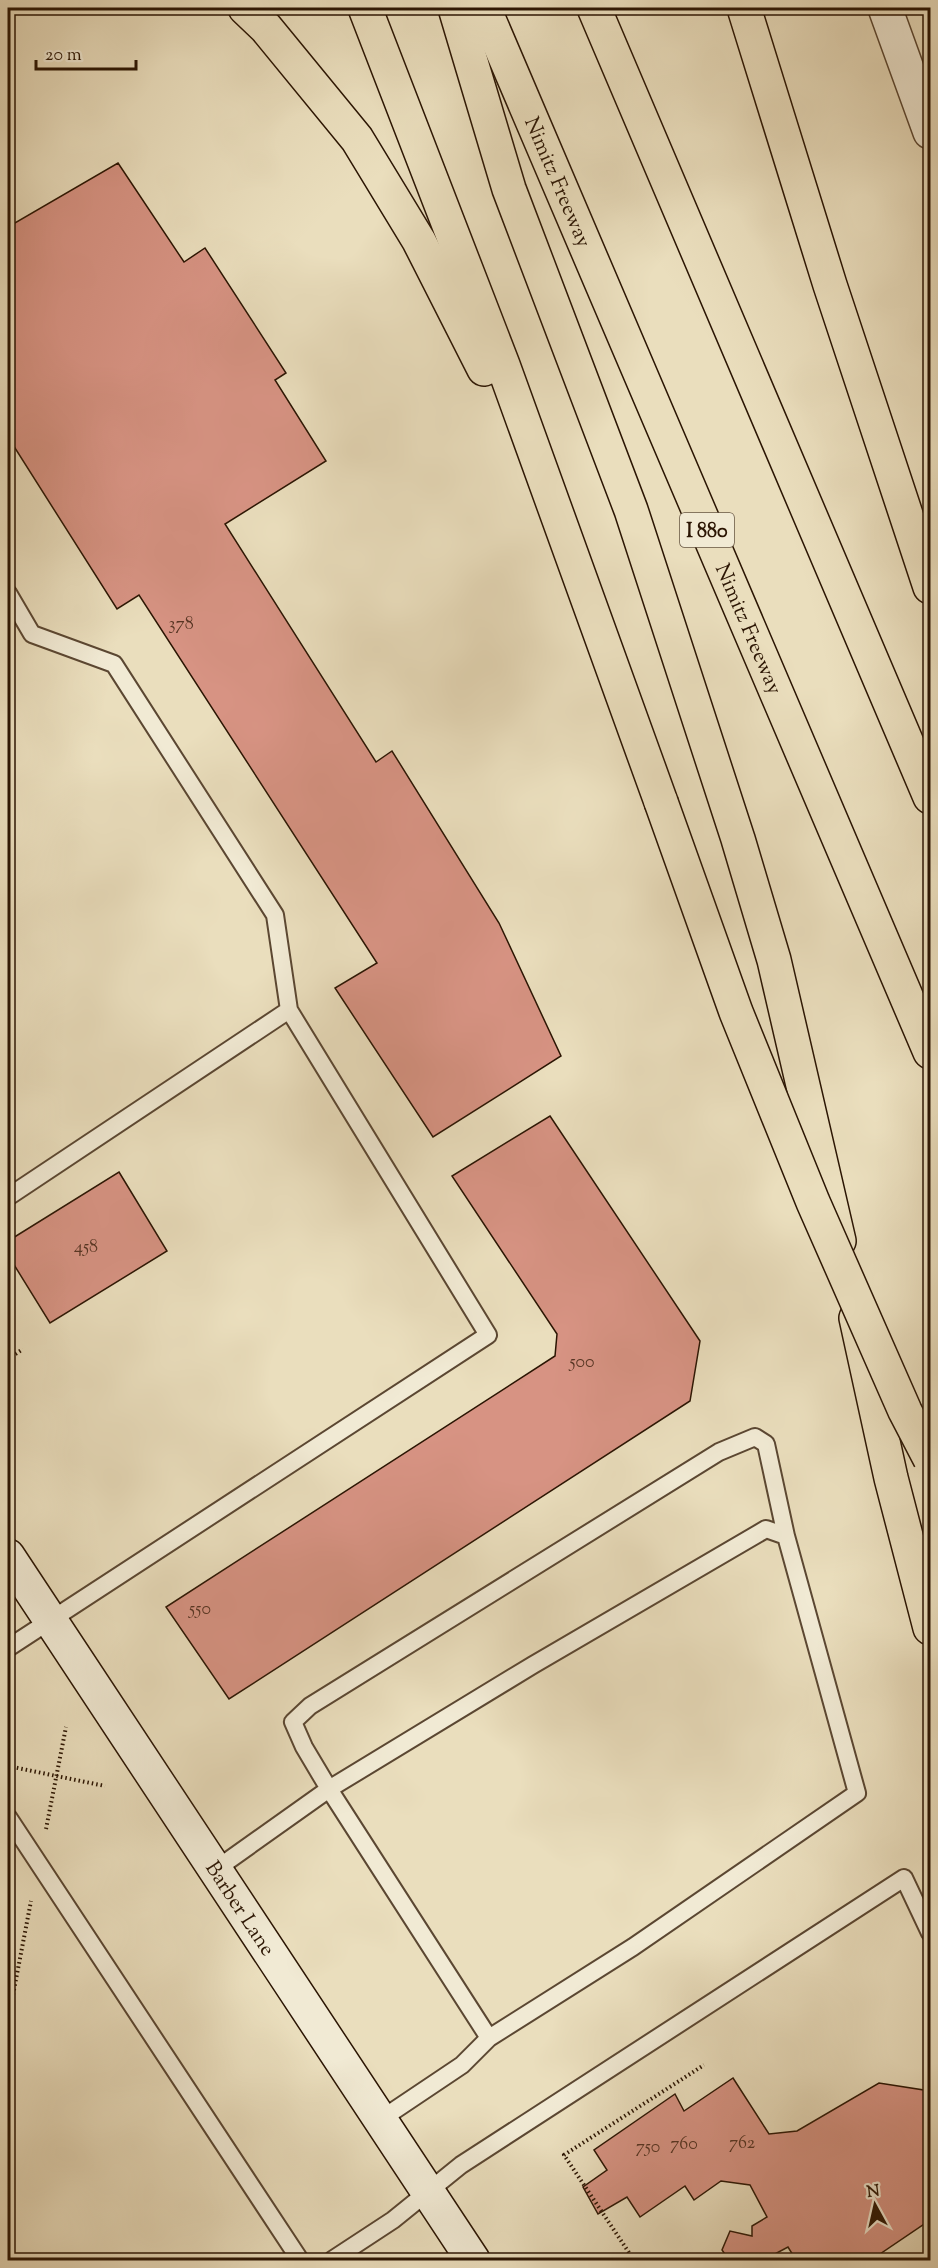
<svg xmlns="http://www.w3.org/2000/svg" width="938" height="2268" viewBox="0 0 938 2268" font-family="'Sorts Mill Goudy',serif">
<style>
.building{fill:#d79383;stroke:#2b1503;stroke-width:1.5}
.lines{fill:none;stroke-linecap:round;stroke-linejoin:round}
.lane-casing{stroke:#5b4732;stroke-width:20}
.street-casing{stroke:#5b4732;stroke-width:36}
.secondary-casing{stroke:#2b1503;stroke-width:36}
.highway-casing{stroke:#2b1503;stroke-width:36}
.path{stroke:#2b1503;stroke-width:4;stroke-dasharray:1.5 3;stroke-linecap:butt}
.lane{stroke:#f1ead4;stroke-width:16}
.street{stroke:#f1ead4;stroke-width:33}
.secondary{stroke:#f1ead4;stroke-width:33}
.highway{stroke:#eadebd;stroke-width:33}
.highway-bridge-casing{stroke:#2b1503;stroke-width:36;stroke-linecap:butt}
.highway-bridge{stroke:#eadebd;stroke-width:33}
.labels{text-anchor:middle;stroke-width:4.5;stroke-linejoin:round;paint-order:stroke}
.number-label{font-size:18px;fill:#563423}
.shield{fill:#f1ead4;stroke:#665542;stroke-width:1.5}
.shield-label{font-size:20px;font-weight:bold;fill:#2b1503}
.street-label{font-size:21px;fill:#2b1503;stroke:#f1ead4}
</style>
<rect width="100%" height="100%" fill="#eadebd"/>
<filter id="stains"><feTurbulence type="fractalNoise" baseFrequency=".00333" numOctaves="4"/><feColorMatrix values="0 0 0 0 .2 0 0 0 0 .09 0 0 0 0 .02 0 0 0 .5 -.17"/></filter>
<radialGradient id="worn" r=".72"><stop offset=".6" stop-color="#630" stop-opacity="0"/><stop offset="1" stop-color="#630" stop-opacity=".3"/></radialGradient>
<!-- building -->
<path class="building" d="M118 163 184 262 205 248 286 373 275 380 326 461 225 524 376 762 392 751 499 923 561 1056 433 1137 335 988 377 963 139 595 117 609 8 437V210L15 223Z
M550 1116 700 1341 690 1401 229 1699 166 1607 555 1356 557 1334 452 1176Z
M119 1172 167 1251 50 1323 8 1255V1241Z
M733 2078 769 2134 797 2131 879 2083 930 2091V2220L871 2260H796L788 2247 773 2255 760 2256 759 2260H729L722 2250 730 2231 752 2236V2226L767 2217 750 2185 721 2181 694 2200 685 2186 640 2217 627 2197 598 2214 583 2187 607 2170 594 2150 675 2094 684 2111Z"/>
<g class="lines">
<!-- lane casing -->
<g class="lane-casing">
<path id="lane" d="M8 593 32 634 114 664 275 915 289 1010 488 1335 8 1648
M8 1197 289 1010
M8 1817 300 2260
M215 1870 329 1789 533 1665 766 1529 786 1536 857 1793 633 1947 489 2038 329 1789 304 1747 293 1722 310 1706 719 1452 755 1437 766 1444 786 1536
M380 2120 462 2065 489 2038
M332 2260 393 2220 461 2165 904 1878 930 1933"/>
</g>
<!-- street casing -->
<g class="street-casing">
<path id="street" d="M885 8 930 132"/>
</g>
<!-- secondary casing -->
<g class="secondary-casing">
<g id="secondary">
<path id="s1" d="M8 1556 473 2260"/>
</g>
</g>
<!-- highway casing -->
<g class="highway-casing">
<g id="highway">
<path d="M245 8 266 28 357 139 419 241 484 369"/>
<path d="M365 8 503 365 661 802"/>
<path d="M455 8 509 189 631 510 738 839 774 960 839 1241"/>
<path id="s2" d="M484 8 930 1052"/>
<path d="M594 8 930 797"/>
<path d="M744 8 830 285 930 587"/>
<path d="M856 1318 891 1478 930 1628"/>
</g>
</g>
<!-- path -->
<path class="path" d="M8 1359 23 1349
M8 1766 105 1786
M46 1829 66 1727
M8 2021 31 1901
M634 2260 564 2155 704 2065"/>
<!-- lane -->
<use href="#lane" class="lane"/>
<!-- street -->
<use href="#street" class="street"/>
<!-- secondary -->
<use href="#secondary" class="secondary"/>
<!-- highway -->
<use href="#highway" class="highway"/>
<!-- highway-bridge casing -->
<g class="highway-bridge-casing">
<path id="highway-bridge" d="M661 802 736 1012 813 1202 905 1411 930 1459"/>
</g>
<!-- highway-bridge -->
<use href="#highway-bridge" class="highway-bridge"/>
</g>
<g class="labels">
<!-- number labels -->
<g class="number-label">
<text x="181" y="629">378</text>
<text x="86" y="1252">458</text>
<text x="582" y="1367">500</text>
<text x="200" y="1614">550</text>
<text x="742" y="2148">762</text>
<text x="684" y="2149">760</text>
<text x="648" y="2152">750</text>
</g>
<!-- shield labels -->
<rect class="shield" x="680" y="513" width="54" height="34" rx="4.5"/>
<g class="shield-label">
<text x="707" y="537">I 880</text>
</g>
<!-- street labels -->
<g class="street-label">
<text dy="7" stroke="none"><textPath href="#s2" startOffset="189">Nimitz Freeway</textPath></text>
<text dy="7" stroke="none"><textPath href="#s2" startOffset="675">Nimitz Freeway</textPath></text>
<text dy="7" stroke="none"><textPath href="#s1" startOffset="422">Barber Lane</textPath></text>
</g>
</g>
<!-- margin -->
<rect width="938" height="2268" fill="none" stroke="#eadebd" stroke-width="30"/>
<rect x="9" y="9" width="920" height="2250" fill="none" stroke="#2b1503" stroke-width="3"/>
<rect x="15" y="15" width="908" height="2238" fill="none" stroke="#2b1503" stroke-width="1.5"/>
<!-- north arrow -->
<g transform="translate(875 2205) rotate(352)" stroke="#f1ead4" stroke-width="4.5" paint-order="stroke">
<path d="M0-4.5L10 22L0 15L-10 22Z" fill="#2b1503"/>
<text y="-9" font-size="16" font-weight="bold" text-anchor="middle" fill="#2b1503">N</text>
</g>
<!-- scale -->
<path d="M36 60v9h100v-9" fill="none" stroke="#2b1503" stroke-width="3"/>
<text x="45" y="60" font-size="18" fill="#2b1503" stroke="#f1ead4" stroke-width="4.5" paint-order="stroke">20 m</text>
<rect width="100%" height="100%" filter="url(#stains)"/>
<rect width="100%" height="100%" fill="url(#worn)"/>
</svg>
